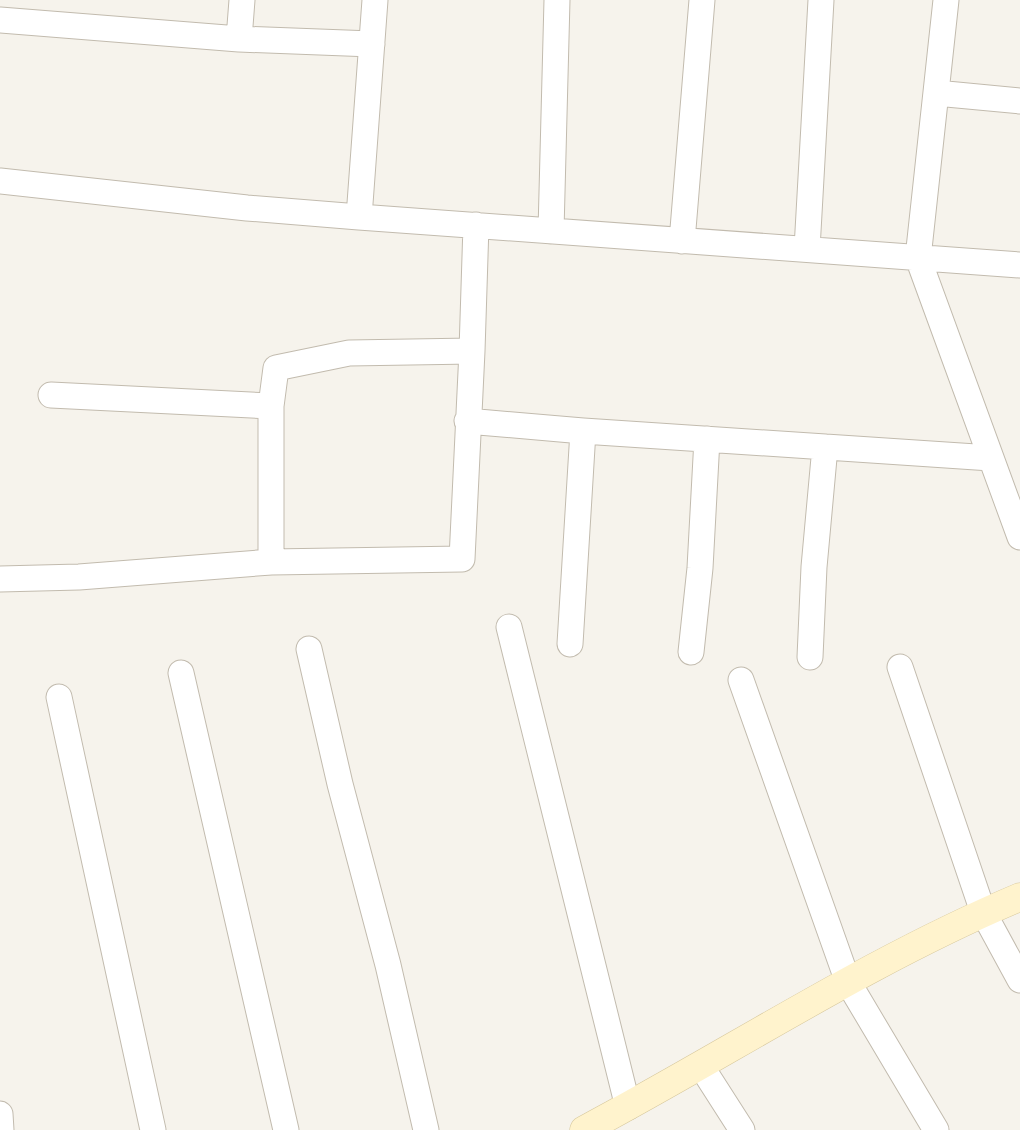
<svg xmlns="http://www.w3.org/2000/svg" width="1020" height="1130" viewBox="0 0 1020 1130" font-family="'Asap Condensed',sans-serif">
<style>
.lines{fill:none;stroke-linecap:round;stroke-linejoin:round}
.street-casing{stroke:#c2bbae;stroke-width:27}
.secondary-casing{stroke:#d6c79b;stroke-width:29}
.street{stroke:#fff;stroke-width:25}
.secondary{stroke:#fff3cd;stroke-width:28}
</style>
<rect width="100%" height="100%" fill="#f6f3ec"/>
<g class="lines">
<!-- street casing -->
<g class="street-casing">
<path id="street" d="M946 0 918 258 1020 537
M0 20 239 39 372 44
M239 39 242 0
M936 93 1020 101
M0 181 247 208 359 217 1020 265
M359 217 375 0
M551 231 557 0
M682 241 702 0
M807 249 821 0
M472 351 476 225
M51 395 271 406
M467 421 583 431 991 458
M0 579 79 577 271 562 462 559 472 351 349 353 276 368 271 406V562
M509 627 628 1107
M570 644 583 431
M309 649 340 784 388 965 426 1130
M691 652 700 568 707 439
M810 657 814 567 825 447
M900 667 983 912 1020 980
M181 673 286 1130
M741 680 848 982 936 1130
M59 697 153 1130
M701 1066 742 1130
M0 1114 1 1130"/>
</g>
<!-- secondary casing -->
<g class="secondary-casing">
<path id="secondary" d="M584 1130C729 1053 868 961 1020 897"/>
</g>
<!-- street -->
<use href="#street" class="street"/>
<!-- secondary -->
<use href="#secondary" class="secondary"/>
</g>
</svg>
